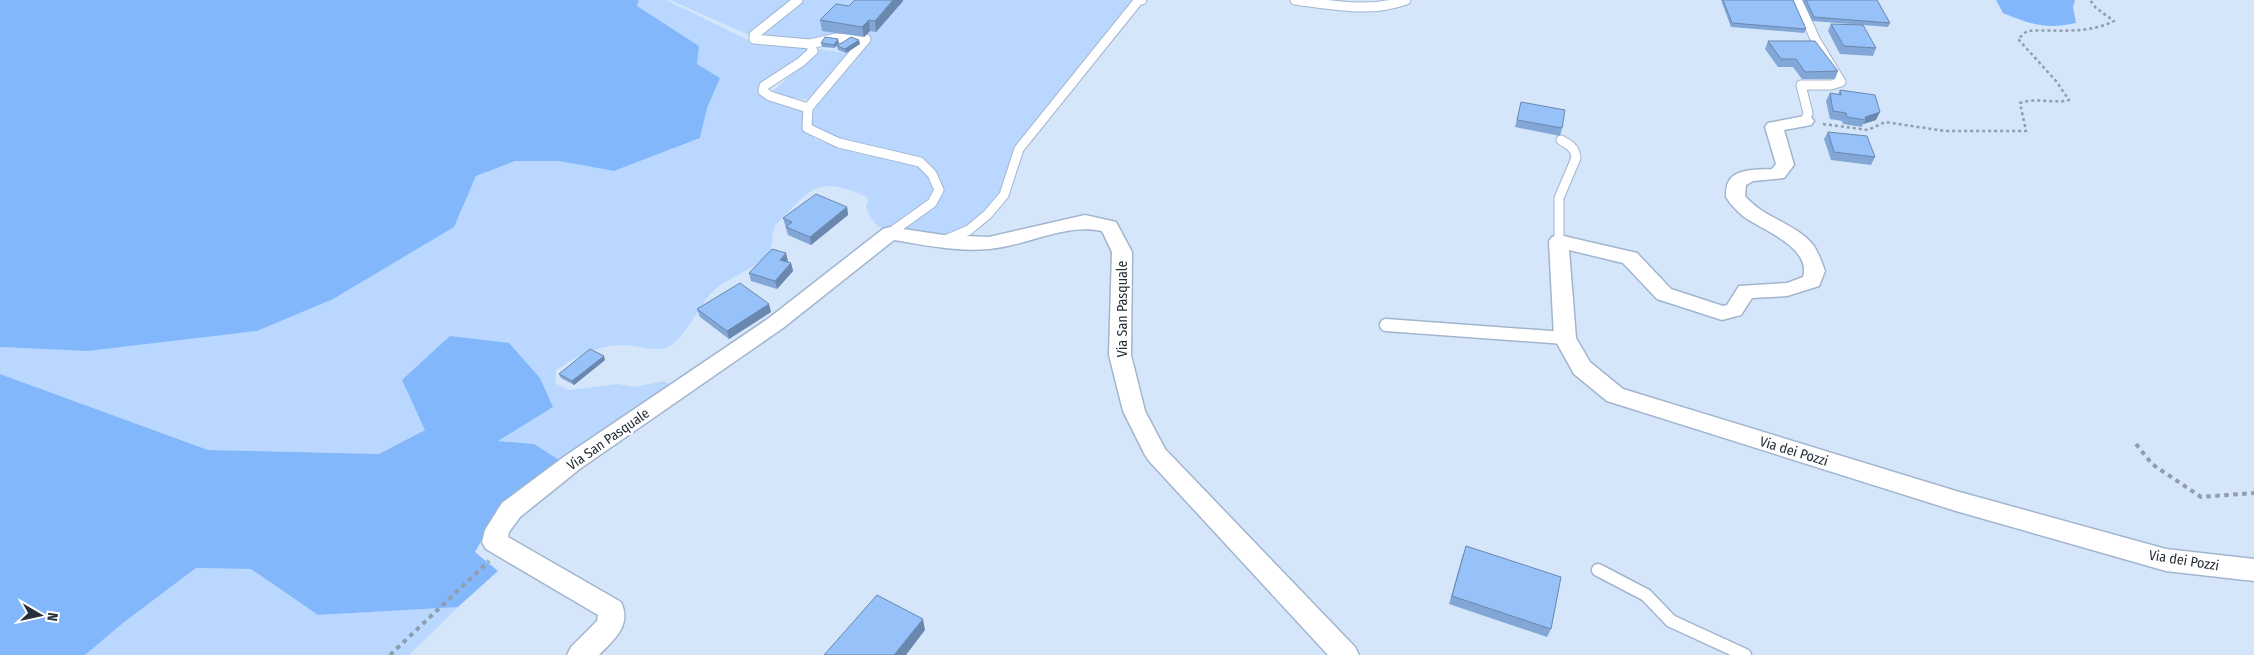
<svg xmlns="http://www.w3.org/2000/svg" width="2254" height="655" viewBox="0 0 2254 655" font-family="'Fira Sans Condensed',sans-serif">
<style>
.green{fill:#b9d7ff}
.forest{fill:#82b7fc}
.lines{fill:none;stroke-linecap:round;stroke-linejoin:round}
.lane-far1-casing{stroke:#a2b5cf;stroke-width:11}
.lane-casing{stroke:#a2b5cf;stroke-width:15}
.street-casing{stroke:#a2b5cf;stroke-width:3}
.path-far1{stroke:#909dae;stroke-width:2.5;stroke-dasharray:3 3;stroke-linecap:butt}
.path{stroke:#909dae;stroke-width:4;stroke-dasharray:4.5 4.5;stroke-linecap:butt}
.lane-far1{stroke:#fff;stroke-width:9}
.lane{stroke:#fff;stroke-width:12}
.street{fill:#fff;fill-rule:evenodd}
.wall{fill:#82a6d6}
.shaded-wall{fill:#6a87ae}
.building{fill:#97c1f9;stroke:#6a87ae}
.labels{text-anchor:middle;stroke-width:4;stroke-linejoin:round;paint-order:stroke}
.street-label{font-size:14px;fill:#262e38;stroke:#fff}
</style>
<rect width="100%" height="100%" fill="#d5e6fb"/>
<!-- green -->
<path class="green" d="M639 0H666L752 42 806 47 808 51 759 85 758 92 766 98 802 110V129L816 140 834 146 916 165 931 179 933 190 927 201 886 231C874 226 871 218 866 207L868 202 867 197C815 174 811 189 775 226 770 237 775 248 765 257 751 271 723 280 711 293 698 307 682 344 665 348 651 352 637 345 623 345 596 345 577 357 556 370L555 383 569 390 618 384 634 387 664 381 673 387 559 460 534 444 497 441 425 430 379 454 208 450 0 374V347L87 351 454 227 476 176 515 161H559L614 171 700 138 707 108 720 78 697 64 699 46 637 6Z
M670 0H793L749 35Z
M801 0H1135L1015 149 1000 194 985 213 966 228 942 238 898 231 943 190 940 177 923 160 839 141 811 127 812 109 871 37 837 36 810 42 758 38Z
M820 49 850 54 811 100 787 97 773 91Z
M196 568 251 569 318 615 458 607 409 655H85L123 623Z"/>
<!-- forest -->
<path class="forest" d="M0 0H639L637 6 699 46 697 64 720 78 707 108 700 138 614 171 559 161H515L476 176 454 227 333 299 257 331 87 351 0 347Z
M1996 0H2075L2073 7 2076 23C2046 30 2030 24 2003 13Z
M450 336 509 343 540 378 553 407 498 441 534 444 559 460 501 506 475 552 498 571 458 607 318 615 251 569 196 568 123 623 85 655H0V374L208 450 379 454 425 430 402 380Z"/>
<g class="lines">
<!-- lane-far1 casing -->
<g class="lane-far1-casing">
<path id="lane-far1" d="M798 0 754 35V39L810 44
M1295 0C1331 5 1371 13 1406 0
M1798 0 1815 39 1841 82 1831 85H1801L1808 113 1805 121
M837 38 866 39 808 108 770 96 763 91 764 86 801 62 813 51 810 44Z
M808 108 807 128 839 143 920 162 932 174 939 190 932 203 890 233
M943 241 969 230 988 214 1004 195 1019 149 1138 1 1142 0
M1559 241V198L1576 158C1575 148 1570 145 1561 140"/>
</g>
<!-- lane casing -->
<g class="lane-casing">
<path id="lane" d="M1386 325 1565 338
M1598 570 1646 595 1671 621 1745 655"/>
</g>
<!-- street casing -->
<g class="street-casing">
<path id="street" d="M1805 116 1811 117 1814 121 1811 125 1784 130 1794 165 1784 178 1753 181 1746 185 1745 196C1763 218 1796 223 1814 246 1819 254 1822 263 1825 271L1819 286 1787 296 1752 298 1741 315 1722 320 1657 299 1623 263 1569 250 1576 338 1590 362 1623 389 1956 491 2166 549 2254 559V581L2166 571 1956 511 1607 401 1574 374 1554 338 1549 241 1552 237 1559 235 1637 253 1671 289 1723 306 1727 305 1739 286 1787 283 1803 277C1812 248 1763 230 1744 217 1737 211 1731 205 1726 197 1726 192 1726 185 1729 181 1736 168 1760 170 1772 169L1776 164 1765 127 1768 123Z
M1085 215 1116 222 1132 252 1131 355 1145 411 1165 449 1355 647 1359 655H1328L1149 461 1145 455 1123 411 1109 355 1112 252 1102 231C1064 223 1027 246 989 249 958 252 924 245 894 240L783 328 581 468 520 517 509 532 508 537 621 602C632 625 614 640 599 655H567L571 647 597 621 598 615 486 549 482 542 485 530 502 503 565 456 769 318 883 229 890 227 943 235 989 237Z"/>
</g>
<!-- path-far1 -->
<path class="path-far1" d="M1823 124 1868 130 1885 122 1945 131H2026L2020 103C2036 97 2053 104 2069 100L2056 81 2018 39 2027 31C2057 29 2086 35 2114 21L2096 8 2090 0"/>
<!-- path -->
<path class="path" d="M2136 444 2152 464 2201 497 2254 493
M390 655 489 561"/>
<!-- lane-far1 -->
<use href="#lane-far1" class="lane-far1"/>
<!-- lane -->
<use href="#lane" class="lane"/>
<!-- street -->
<use href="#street" class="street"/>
</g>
<!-- wall -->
<path class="wall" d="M1721 0H1793L1806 29 1804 33 1731 27Z
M1802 0H1877L1890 23 1888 27 1812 21Z
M903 1 876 32 870 31 864 37 822 31 820 20 849 6Z
M1831 24 1876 48 1873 56 1840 54 1828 31Z
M1768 41 1838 71 1835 79H1802L1793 67H1778L1765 49Z
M821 43H839L834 48 822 47Z
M860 44 846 53 838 50 837 46Z
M1840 90 1876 120 1863 124 1862 127 1843 124 1842 121 1830 119 1826 101 1830 93 1838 94Z
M1521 102 1562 128 1560 136 1515 127Z
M1828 132 1875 157 1871 165 1831 160 1824 139Z
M847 207 848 215 811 245 788 235 783 218Z
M788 261V262L791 263 793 271 777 289 751 281 749 273Z
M697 309 771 312 729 339 700 317Z
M605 360 574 385 561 378 559 374Z
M1463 554 1551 629 1547 637 1449 604Z"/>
<!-- shaded-wall -->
<path class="shaded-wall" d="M893 0H903V1L876 32 875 21Z
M869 20 870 31 864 37 862 27Z
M838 39 839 43 834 48V45Z
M859 40 860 44 846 53 845 49Z
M1880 112 1876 120 1863 124 1866 120 1865 117Z
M847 207 848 215 811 245 810 237Z
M786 253 788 261 782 268 780 260Z
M791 263 793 271 777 289 775 281Z
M769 304 771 312 729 339 727 331Z
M604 356 605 360 574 385 572 381Z
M923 619 925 630 906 655H894Z"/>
<!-- building -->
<path class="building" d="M855 0H893L875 21 869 20 862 27 820 20 836 4 849 6Z
M1723 0H1793L1806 29 1732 23Z
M1806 0H1877L1890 23 1814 17Z
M1831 24 1863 25 1876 48 1844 46Z
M825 37 838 39 834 45 821 43Z
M851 37 859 40 845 49 837 46Z
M1768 41H1815L1838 71 1805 72 1796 59H1781Z
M1840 90 1875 95 1880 112 1865 117 1866 120 1847 117 1846 113 1833 111 1830 93 1841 95Z
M1521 102 1565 110 1562 128 1517 120Z
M1828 132 1867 136 1875 157 1834 152Z
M816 194 847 207 810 237 786 227 792 222 783 218Z
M772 249 786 253 780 260 791 263 775 281 749 273Z
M740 283 769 304 727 331 697 309Z
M590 349 604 356 572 381 559 374Z
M1466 546 1561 577 1551 629 1452 596Z
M877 595 923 619 894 655H824Z"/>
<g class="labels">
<!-- street labels -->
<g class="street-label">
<text transform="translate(1122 309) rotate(-90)" y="5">Via San Pasquale</text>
<text transform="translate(608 439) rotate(-35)" y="5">Via San Pasquale</text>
<text transform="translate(1794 451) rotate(17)" y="5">Via dei Pozzi</text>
<text transform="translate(2184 560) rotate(9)" y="5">Via dei Pozzi</text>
</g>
</g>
<!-- north arrow -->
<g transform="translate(40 615) rotate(99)" stroke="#ffffff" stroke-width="4" paint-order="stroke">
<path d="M0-4L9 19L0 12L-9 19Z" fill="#262e38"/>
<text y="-8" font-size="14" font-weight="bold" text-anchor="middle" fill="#262e38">N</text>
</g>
</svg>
